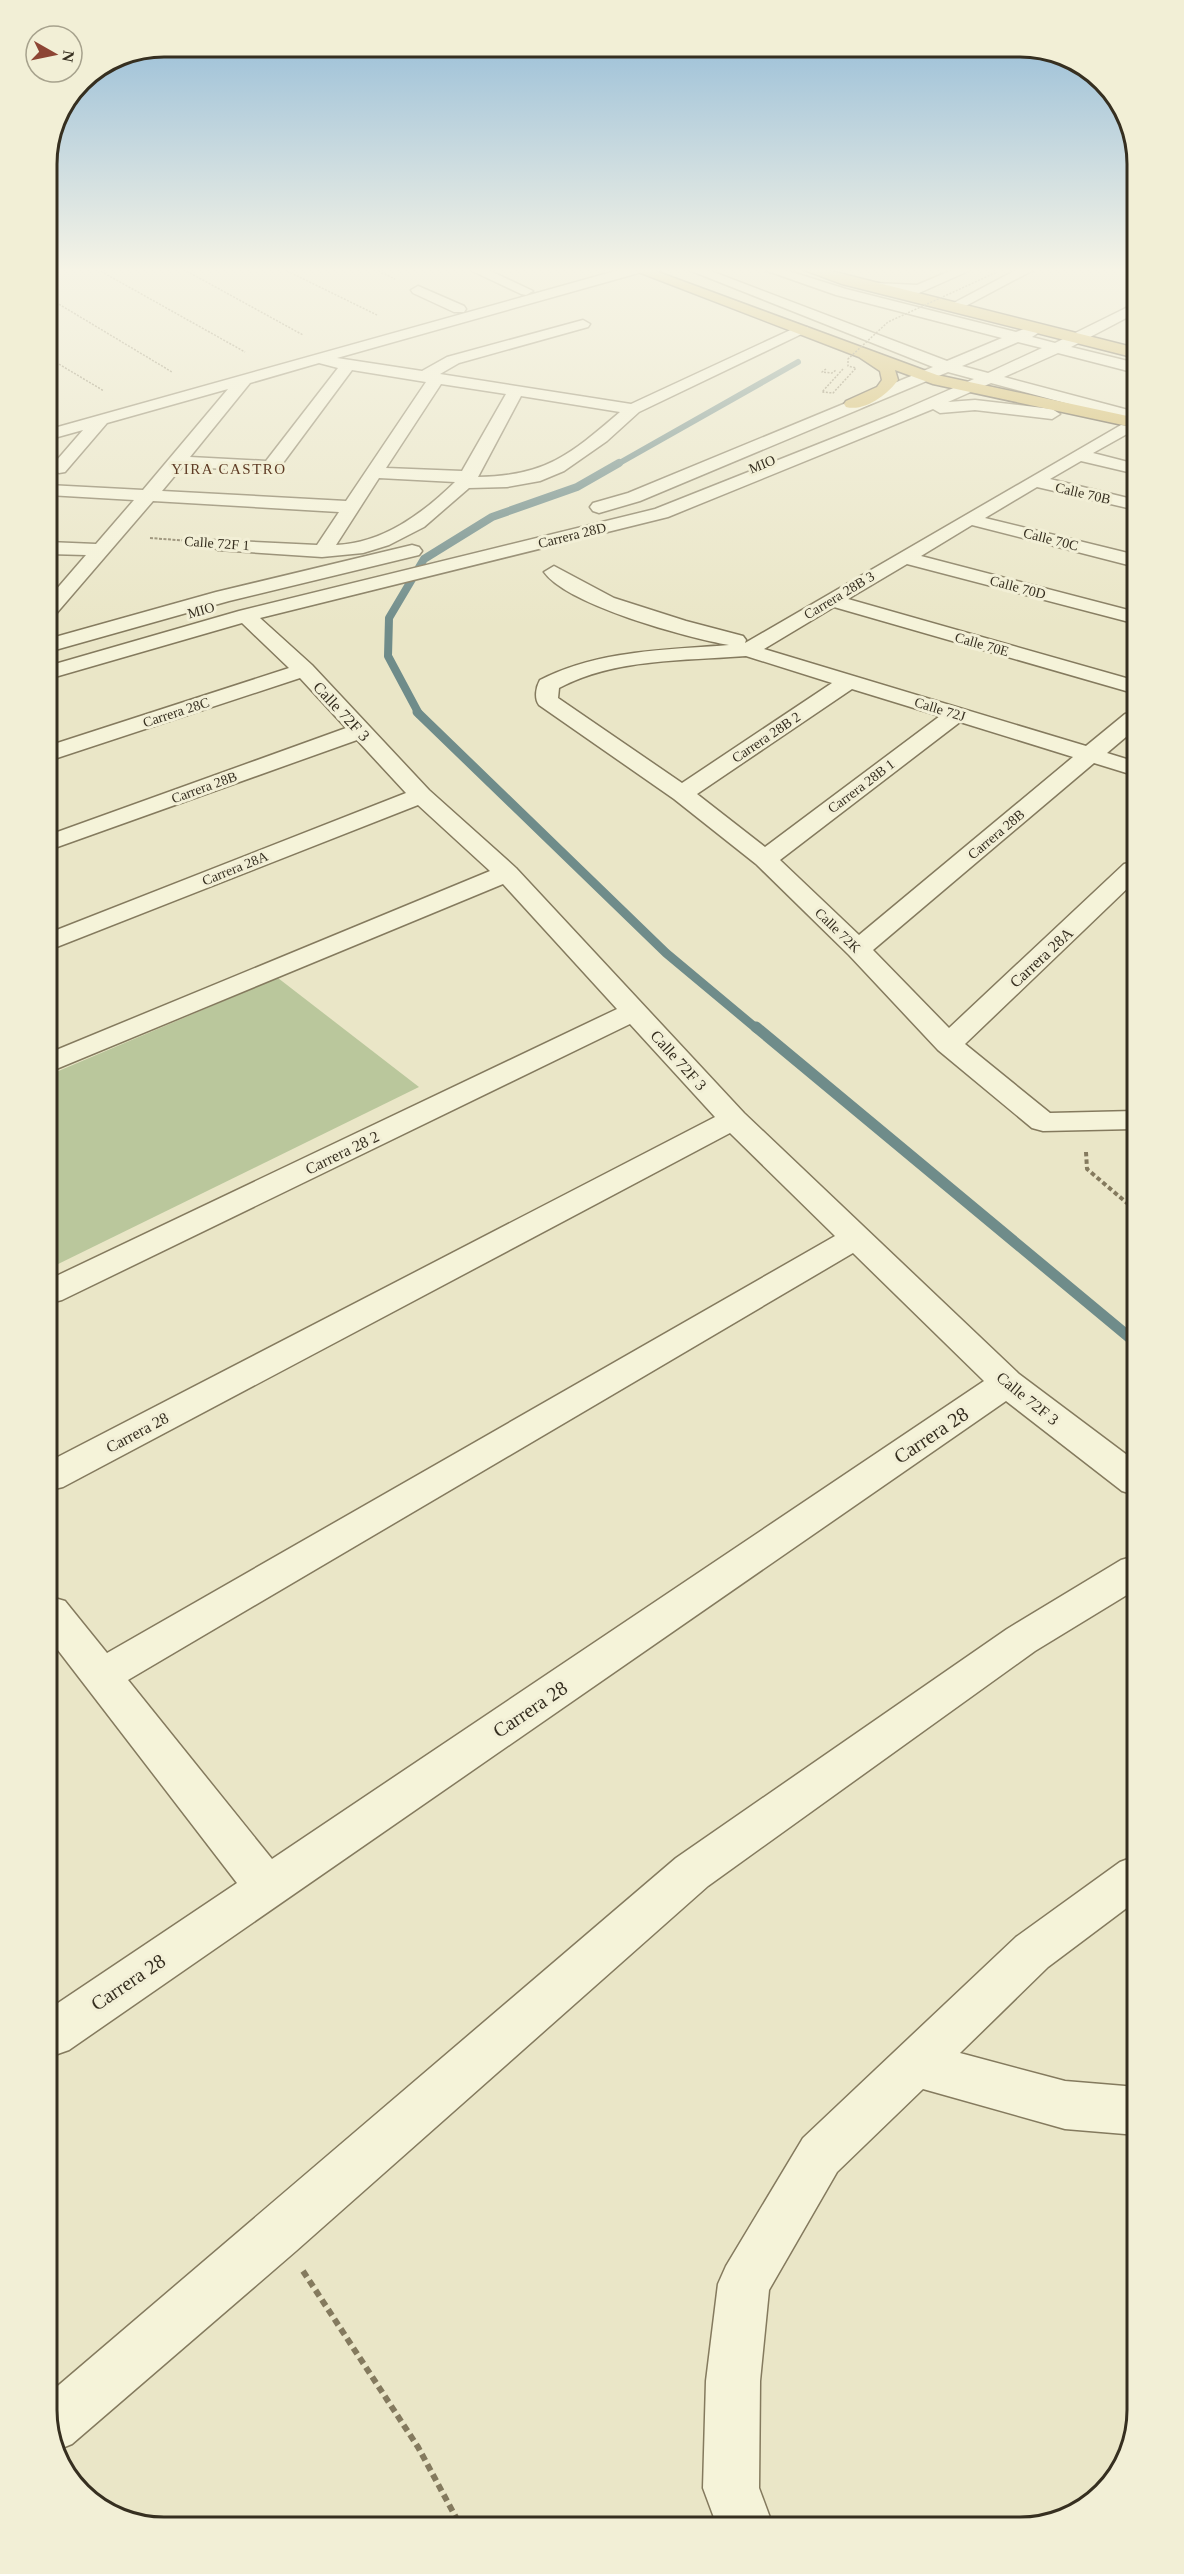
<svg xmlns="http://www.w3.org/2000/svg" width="1184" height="2574" viewBox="0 0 1184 2574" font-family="'Times New Roman',serif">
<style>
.green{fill:#bac79c}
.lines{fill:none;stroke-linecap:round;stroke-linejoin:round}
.stream-far3{stroke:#6f8c8a;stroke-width:6}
.stream-far2{stroke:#6f8c8a;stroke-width:8}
.stream-far1{stroke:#6f8c8a;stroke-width:9}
.stream{stroke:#6f8c8a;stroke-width:11}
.minor-casing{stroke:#847a5e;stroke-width:3}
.highway-casing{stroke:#524732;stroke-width:3}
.path-far3{stroke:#847a5e;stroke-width:1.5;stroke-dasharray:2 1.5;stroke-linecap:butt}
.path-far2{stroke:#847a5e;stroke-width:2;stroke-dasharray:3 1.5;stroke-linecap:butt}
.path-far1{stroke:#847a5e;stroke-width:4;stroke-dasharray:4.5 3;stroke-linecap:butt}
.path{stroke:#847a5e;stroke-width:6;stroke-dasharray:7 4.5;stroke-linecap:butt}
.minor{fill:#f5f3d9;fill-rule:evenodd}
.highway{fill:#d0b560;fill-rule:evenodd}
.path-bridge{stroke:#847a5e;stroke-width:1.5;stroke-dasharray:2 1.5;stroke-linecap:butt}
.labels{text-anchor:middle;stroke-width:6;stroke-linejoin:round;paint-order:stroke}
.far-street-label{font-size:14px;fill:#362f20;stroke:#f2efd6}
.far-neighbourhood-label{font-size:15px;letter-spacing:1.5px;fill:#5e3b24;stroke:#f2efd6}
.street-label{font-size:16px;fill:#362f20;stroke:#f2efd6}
.near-street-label{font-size:20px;fill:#362f20;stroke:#f2efd6}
.rim{fill:none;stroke:#362f20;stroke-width:3}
</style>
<rect width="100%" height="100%" fill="#eae6c7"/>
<!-- green -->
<path class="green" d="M278 978 419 1087 50 1268 49 1075Z"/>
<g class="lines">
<!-- stream-far3 -->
<path class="stream-far3" d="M616 465 798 362"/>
<!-- stream-far2 -->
<path class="stream-far2" d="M419 714 388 656 389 618 424 559 492 517 577 487 619 463"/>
<!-- stream-far1 -->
<path class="stream-far1" d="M417 712 666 953 757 1029"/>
<!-- stream -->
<path class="stream" d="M756 1027 1135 1342"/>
<!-- minor casing -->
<g class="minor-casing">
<path id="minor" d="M466 268H484L533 291 526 295 521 294Z
M626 268 644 269 642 272 337 358 422 371 447 357 583 320 590 324 588 327 459 363 440 374 631 404 797 327H807L810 330 639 412 607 441 564 471 540 481 507 487 469 488 424 527 389 545 363 553 322 557 218 550 208 544 211 540 317 545 339 512 153 501 55 615 48 617V599L86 555 48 554V542L96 544 134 500 48 495V485L143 490 228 389 107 423 65 472 59 473 50 468 83 430 47 440V430ZM319 363 338 368 266 461 190 457 250 383ZM352 370 426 382 346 501 162 491 182 467 277 471ZM441 384 506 394 462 471 386 468ZM521 396 620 412C570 455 545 476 478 477ZM379 478 455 482C422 514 383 543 336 545Z
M684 268H703L947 361 1002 338 836 295 759 268H779L846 289 1016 332 1032 326H1042L1044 329 1032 337 1055 343 1132 305V315L1071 347 1132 362V372L1058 353 1004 377 1132 411V421L991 383 948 402 975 400 1052 409 1060 414 1052 419 975 410 940 413 933 409 668 517 260 618 312 665 429 790 516 868 744 1113 1019 1374 1135 1461V1495L1122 1491 1006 1401 69 2050 52 2056V2007L237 1883 51 1641V1597L65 1601 107 1653 835 1236 730 1133 63 1487 50 1490V1461L715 1117 630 1024 62 1300 50 1303V1279L617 1009 503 884 49 1072V1053L490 871 418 805 49 950V933L406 793 357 740 49 850V835L346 728 300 678 48 761V746L289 668 242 623 48 679V666L239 611 655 509 894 414 974 379 948 372 640 501 599 513 593 511 590 507 593 503 628 493 933 367ZM1018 342 1042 348 988 373 962 366ZM853 1253 984 1381 272 1859 128 1680Z
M957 268H975L919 293 876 291 869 287 876 283 917 285Z
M1020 268H1037L960 309H950L948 306Z
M418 286 464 306 466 309 464 312H454L413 293 411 290Z
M1121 425 1127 426 1129 430 1127 434 1093 453 1132 463V473L1081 461 1050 479 1132 499V509L1037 487 985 518 1132 554V566L972 525 921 556 1132 611 1133 623 907 564 848 599 1133 680V693L834 607 764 649 1086 746 1125 714 1133 712V731L1107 753 1133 761V775L1094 763 873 950 949 1028 1124 864 1133 862V883L965 1044 1050 1113 1134 1111V1129L1043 1131 1032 1128 938 1050 849 955 756 864 674 799 539 705C534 698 536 687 540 680 599 650 665 650 729 645 688 638 567 605 544 572L554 566 614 598 686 621 743 636 746 640 745 643ZM746 656 832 683 682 783 558 698 559 688C615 658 684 661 746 656ZM852 689 940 716 765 847 697 794ZM960 722 1073 757 859 935 780 860Z
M412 545 419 547 422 551 419 555 229 601 48 652V639L216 592Z
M1135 1556V1590L1035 1651 708 1886 296 2251 72 2444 55 2451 53 2448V2390L676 1858 1007 1629 1121 1560Z
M1136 1856V1901L1048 1967 960 2053 1065 2081 1137 2087V2135L1065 2129 923 2089 837 2172 769 2290 760 2381 759 2488 772 2523H716L703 2488 706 2381 718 2284 726 2266 803 2138 1016 1937 1120 1862Z"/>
</g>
<!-- highway casing -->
<g class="highway-casing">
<path id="highway" d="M628 268H647L937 375 1132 417V427L933 384 895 370 898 380C888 394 865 412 846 407L844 404 846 401 877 387 882 380 880 371 859 357Z
M799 268H819L1132 347V357L842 284Z"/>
</g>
<!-- path-far3 -->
<path class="path-far3" d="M95 268 245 352
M181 268 303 335
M281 268 377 315
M372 268 395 279
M47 297 172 372
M47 357 104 391
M826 369 822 372 832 373 836 370"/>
<!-- path-far2 -->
<path class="path-far2" d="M150 538 190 541"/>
<!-- path-far1 -->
<path class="path-far1" d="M1086 1152 1087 1169 1134 1209"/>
<!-- path -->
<path class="path" d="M303 2271 418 2447 460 2525"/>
<!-- minor -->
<use href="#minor" class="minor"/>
<!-- highway -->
<use href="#highway" class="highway"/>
<!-- path-bridge -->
<path class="path-bridge" d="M843 369 822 392 833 393 856 368 848 366V359L888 322 997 272"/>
</g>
<!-- sky -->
<linearGradient id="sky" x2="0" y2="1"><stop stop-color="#8eb8d6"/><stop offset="0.43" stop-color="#f6f4e6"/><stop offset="1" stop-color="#f6f4e6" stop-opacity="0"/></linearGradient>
<rect width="1184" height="628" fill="url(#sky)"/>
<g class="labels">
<!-- far-street labels -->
<g class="far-street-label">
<text transform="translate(762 464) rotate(-22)" y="5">MIO</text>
<text transform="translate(1083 493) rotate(13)" y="5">Calle 70B</text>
<text transform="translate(572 535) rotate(-14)" y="5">Carrera 28D</text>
<text transform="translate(1051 539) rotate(14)" y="5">Calle 70C</text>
<text transform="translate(217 543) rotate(4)" y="5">Calle 72F 1</text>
<text transform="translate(1018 587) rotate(15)" y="5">Calle 70D</text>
<text transform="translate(839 595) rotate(-31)" y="5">Carrera 28B 3</text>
<text transform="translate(201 610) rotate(-16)" y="5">MIO</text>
<text transform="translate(982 644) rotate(16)" y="5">Calle 70E</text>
<text transform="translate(940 709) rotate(17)" y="5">Calle 72J</text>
<text transform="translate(176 712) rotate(-18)" y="5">Carrera 28C</text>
<text transform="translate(766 737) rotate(-34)" y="5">Carrera 28B 2</text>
<text transform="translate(861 786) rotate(-37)" y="5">Carrera 28B 1</text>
<text transform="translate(204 787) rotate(-20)" y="5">Carrera 28B</text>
<text transform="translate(996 834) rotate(-40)" y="5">Carrera 28B</text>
<text transform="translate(235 868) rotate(-22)" y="5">Carrera 28A</text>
<text transform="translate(838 930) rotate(44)" y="5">Calle 72K</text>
</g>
<!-- far-neighbourhood labels -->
<g class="far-neighbourhood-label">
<text x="229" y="474">YIRA CASTRO</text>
</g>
<!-- street labels -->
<g class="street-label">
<text transform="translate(342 711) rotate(47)" y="6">Calle 72F 3</text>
<text transform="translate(1041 957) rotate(-43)" y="6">Carrera 28A</text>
<text transform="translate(679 1060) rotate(48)" y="6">Calle 72F 3</text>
<text transform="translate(342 1152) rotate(-26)" y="6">Carrera 28 2</text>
<text transform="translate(1028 1398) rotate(39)" y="6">Calle 72F 3</text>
<text transform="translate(137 1432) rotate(-28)" y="6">Carrera 28</text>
</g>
<!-- near-street labels -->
<g class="near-street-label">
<text transform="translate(931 1435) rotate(-34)" y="7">Carrera 28</text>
<text transform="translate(530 1709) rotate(-34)" y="7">Carrera 28</text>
<text transform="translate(128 1982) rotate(-34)" y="7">Carrera 28</text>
</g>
</g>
<!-- crop -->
<path d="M0 0H1184V2574H0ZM164 57H1020A107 107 0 0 1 1127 164V2410A107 107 0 0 1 1020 2517H164A107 107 0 0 1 57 2410V164A107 107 0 0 1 164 57Z" fill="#f2efd6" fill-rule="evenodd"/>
<path class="rim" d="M164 57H1020A107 107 0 0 1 1127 164V2410A107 107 0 0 1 1020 2517H164A107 107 0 0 1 57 2410V164A107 107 0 0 1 164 57Z"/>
<!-- north arrow -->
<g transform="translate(54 54) rotate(99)"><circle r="28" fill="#f2efd6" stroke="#a7a28d" stroke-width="1.5"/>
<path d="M0-4.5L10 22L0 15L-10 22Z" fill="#8d4534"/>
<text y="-9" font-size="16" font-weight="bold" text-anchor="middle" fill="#362f20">N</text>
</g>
</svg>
